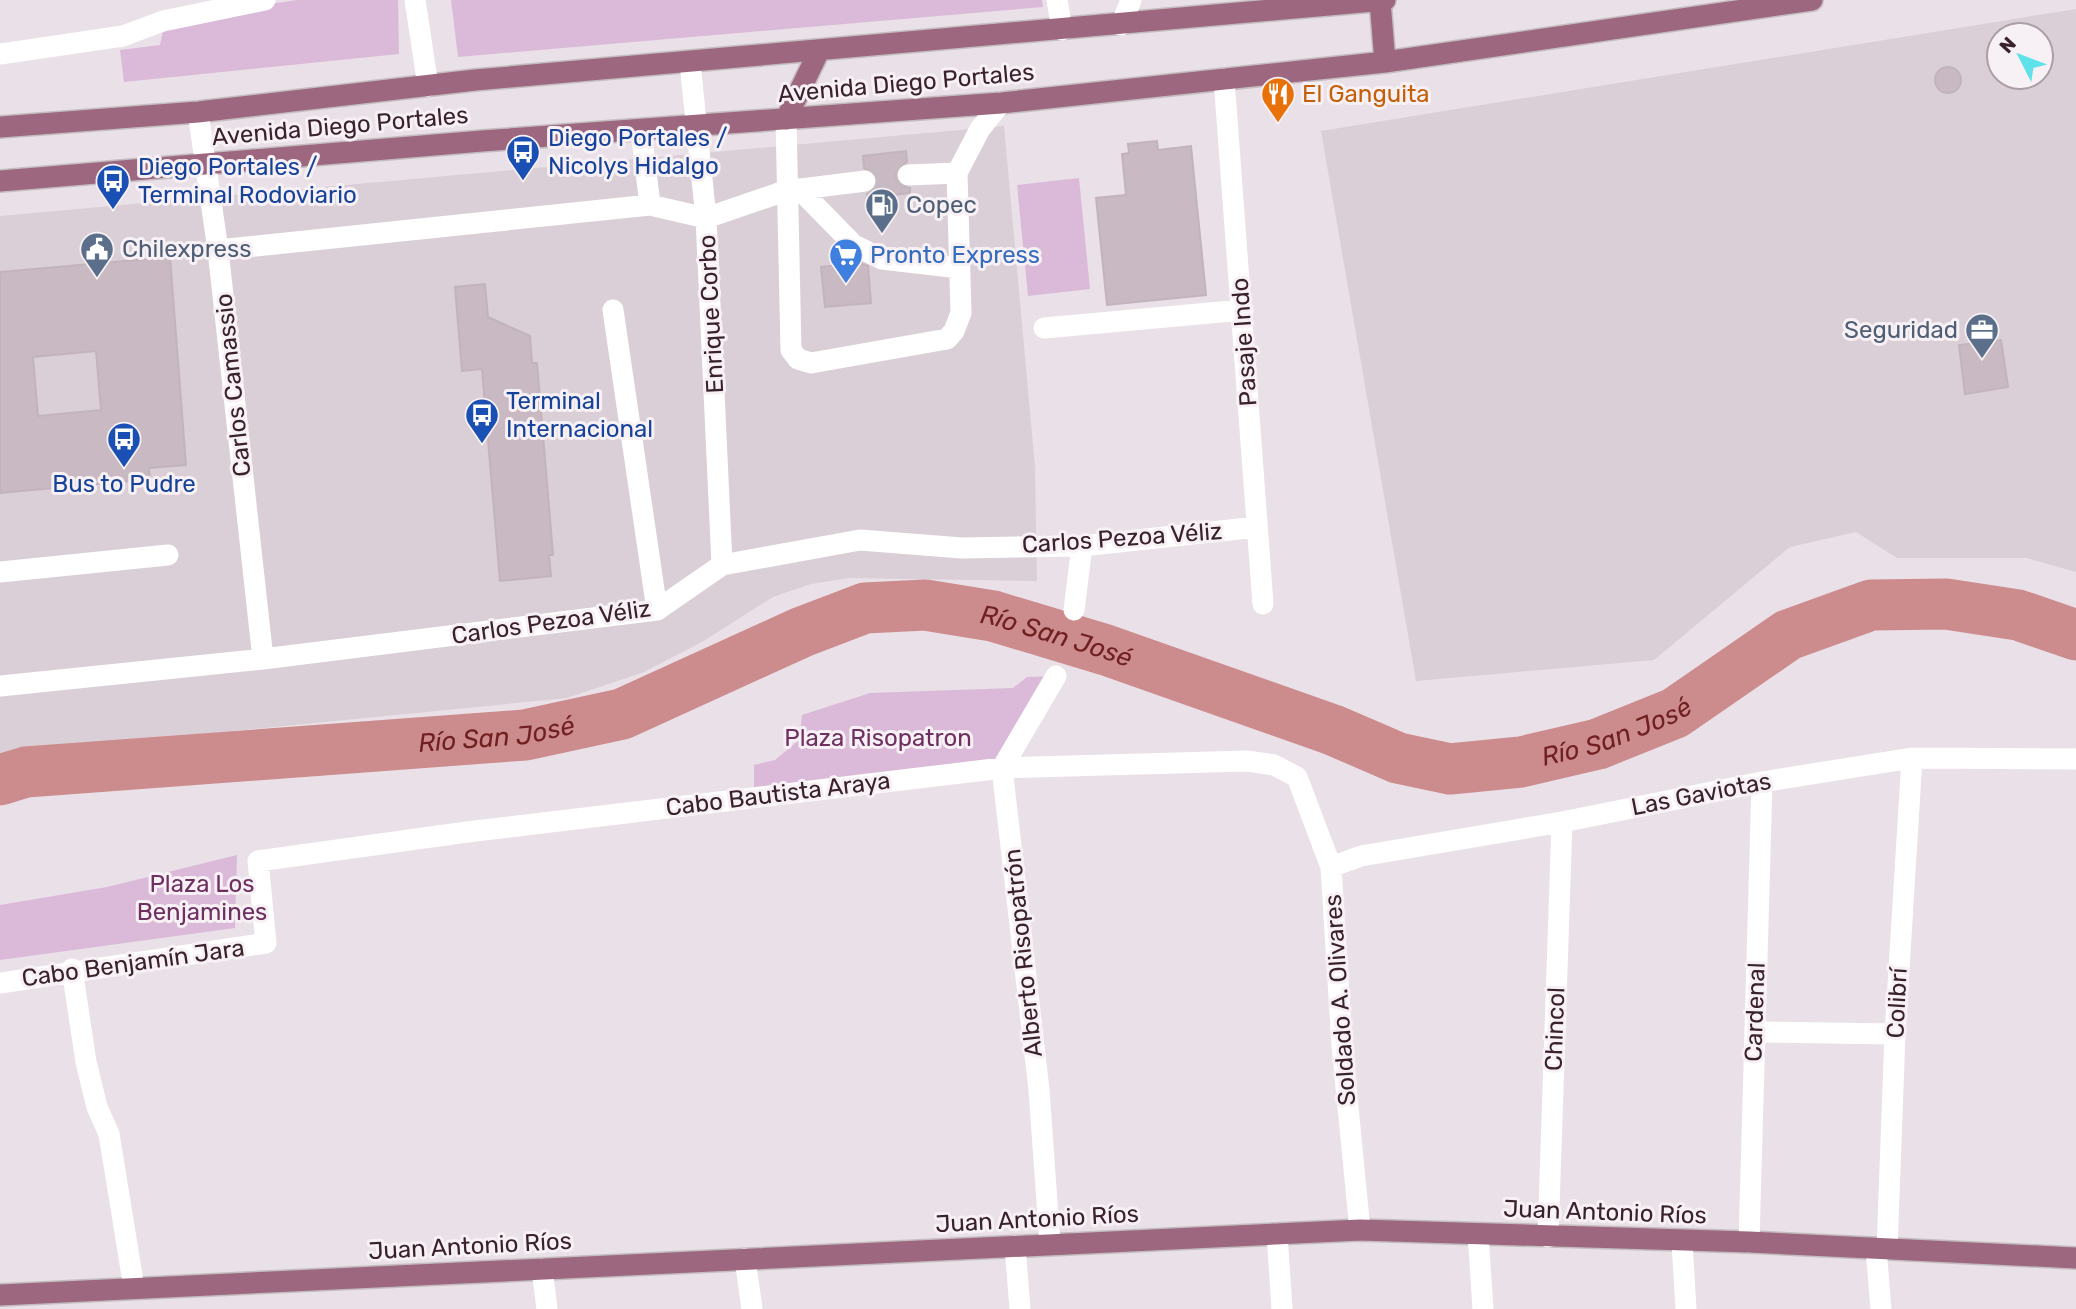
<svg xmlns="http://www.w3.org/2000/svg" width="2076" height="1309" viewBox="0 0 2076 1309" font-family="Rubik,sans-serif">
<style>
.built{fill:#dacfd6;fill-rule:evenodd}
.green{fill:#dabad8}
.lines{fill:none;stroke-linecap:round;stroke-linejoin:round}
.river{stroke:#cc8b8d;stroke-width:51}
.building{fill:#c8b9c2;stroke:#c3b3bd;stroke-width:2;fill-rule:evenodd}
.minor-tunnel{stroke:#c7bac2;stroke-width:21;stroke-dasharray:21 10;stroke-linecap:butt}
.major-casing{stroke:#c4bdc0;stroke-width:24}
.minor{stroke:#fff;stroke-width:21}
.major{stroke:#9d677f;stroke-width:21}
.labels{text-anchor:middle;stroke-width:6;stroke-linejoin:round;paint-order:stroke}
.street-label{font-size:24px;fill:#3a222d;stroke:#f7f0f5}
.food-label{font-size:24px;fill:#c56008;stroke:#f7f0f5;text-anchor:start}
.transit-label{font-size:24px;fill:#164399;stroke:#f7f0f5;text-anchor:start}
.service-label{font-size:24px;fill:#4e5e75;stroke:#f7f0f5;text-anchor:start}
.shop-label{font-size:24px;fill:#366cbe;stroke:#f7f0f5;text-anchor:start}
.park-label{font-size:24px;fill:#6e2f61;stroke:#f7f0f5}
.water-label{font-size:26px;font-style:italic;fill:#712022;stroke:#f7f0f5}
</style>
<rect width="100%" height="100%" fill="#eae0e7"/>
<!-- built -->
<path class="built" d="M2076 9V572L2027 558H1897L1856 532 1790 547 1654 660 1416 681 1321 131ZM1999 35H2041V77H1999Z
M1004 126 1035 467 1037 581 849 578 811 584 773 597 702 642 644 672 567 698 0 754V216Z"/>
<!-- green -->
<path class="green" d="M297 0H398L399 54 124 82 120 50 160 45 163 30 188 16Z
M451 0H1042L1043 7 458 57Z
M1079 178 1090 289 1028 296 1017 185Z
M1056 676 1002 768 754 797V765L775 760 799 740 802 715 870 693 1013 688 1027 677Z
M237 855 235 928 0 960V905L107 887Z"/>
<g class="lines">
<!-- river -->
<path class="river" id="s1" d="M0 780 26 772 525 735 622 714 802 632 865 608 925 605 993 616 1106 650 1333 730 1398 758 1450 769 1521 762 1598 744 1675 713 1788 635 1871 605 1946 604 2018 615 2076 635"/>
</g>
<!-- building -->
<path class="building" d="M1935 80a13 13 0 1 1 26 0a13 13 0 1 1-26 0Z
M1157 141 1158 150 1191 146 1206 295 1107 305 1096 198 1126 195 1122 154 1129 153 1128 144Z
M906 151 907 162 897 168 895 176 901 186 910 188V193L868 198 867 194 873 191 878 180 875 173 864 168 863 156Z
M170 257 186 465 149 468 150 479 0 493V272ZM96 351 101 410 38 416 33 357Z
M860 263 868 266 871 303 825 307 821 267Z
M485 284 488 317 530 336 532 363H537L553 555H549L551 576 500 581 482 369 462 371 455 287Z
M2001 340 2008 387 1965 394 1959 345Z"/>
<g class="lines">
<!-- minor-tunnel -->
<path class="minor-tunnel" d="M865 181 908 175"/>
<!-- major casing -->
<g class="major-casing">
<path id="major" d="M1380 1 1385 62
M786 119 819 51
M0 127 198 112 475 80 1385 0
M0 181 482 141 1001 103 1385 62 1812 0
M0 1295 1360 1230 1749 1242 2076 1258"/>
</g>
<!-- minor -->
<path class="minor" d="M415 0 428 86
M1057 0 1062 30
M1121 25 1131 0
M0 54 123 36 163 21 265 0
M690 63 706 218 722 565
M1224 79 1263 604
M198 112 218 250 263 659
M786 119 791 350 798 359 811 363 947 339 954 331 961 313 957 173
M641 130 650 205
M908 175 957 173 980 129 1001 103
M799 189 854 245 882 259 959 268
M218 250 650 205 706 218 785 191 865 181
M613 310 657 610
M1044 328 1243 310
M0 572 168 555
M1074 610 1082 546
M0 686 263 659 657 610 722 565 860 540 962 548 1082 546 1257 527
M1331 867 1361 856 1562 822 1762 782 1912 758 2076 759
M72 969 86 1062 97 1107 109 1134 134 1288
M0 983 266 943 258 861 467 832 1002 768 1247 761 1274 765 1297 777 1331 867 1342 1046 1360 1230
M1755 1032 1895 1034
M1277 1234 1282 1309
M1478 1234 1483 1309
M1548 1237 1562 822
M1682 1242 1686 1309
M1749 1242 1762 782
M1050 1244 1039 1090 1002 768 1056 676
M1015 1246 1020 1309
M1876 1249 1881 1309
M1887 1249 1895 1034 1912 758
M745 1259 752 1309
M542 1269 547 1309"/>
<!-- major -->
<use href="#major" class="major"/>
</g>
<!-- icons -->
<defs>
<g id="restaurant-pin" transform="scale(1.75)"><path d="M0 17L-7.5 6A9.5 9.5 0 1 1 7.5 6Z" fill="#e8710a" stroke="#f7f0f5"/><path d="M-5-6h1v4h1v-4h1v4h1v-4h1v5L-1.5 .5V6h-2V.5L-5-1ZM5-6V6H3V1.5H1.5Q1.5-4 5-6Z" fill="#fff"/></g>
<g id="bus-pin" transform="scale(1.75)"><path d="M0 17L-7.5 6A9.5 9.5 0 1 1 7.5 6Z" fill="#1a4fb4" stroke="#f7f0f5"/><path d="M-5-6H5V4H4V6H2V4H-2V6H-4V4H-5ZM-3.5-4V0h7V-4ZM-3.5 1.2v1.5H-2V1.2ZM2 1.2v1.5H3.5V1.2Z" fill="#fff"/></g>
<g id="fuel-pin" transform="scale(1.75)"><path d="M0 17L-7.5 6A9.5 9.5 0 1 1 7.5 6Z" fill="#5c6f8a" stroke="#f7f0f5"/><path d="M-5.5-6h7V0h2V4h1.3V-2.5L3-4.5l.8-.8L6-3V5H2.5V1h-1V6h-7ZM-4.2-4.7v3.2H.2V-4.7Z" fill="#fff"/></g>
<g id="civic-pin" transform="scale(1.75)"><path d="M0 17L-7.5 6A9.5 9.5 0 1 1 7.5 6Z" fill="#5c6f8a" stroke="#f7f0f5"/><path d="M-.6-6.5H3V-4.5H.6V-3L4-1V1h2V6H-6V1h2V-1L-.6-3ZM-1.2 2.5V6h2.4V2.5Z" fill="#fff"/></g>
<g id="supermarket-pin" transform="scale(1.75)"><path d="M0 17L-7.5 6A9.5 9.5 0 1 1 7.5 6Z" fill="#3f7fe0" stroke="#f7f0f5"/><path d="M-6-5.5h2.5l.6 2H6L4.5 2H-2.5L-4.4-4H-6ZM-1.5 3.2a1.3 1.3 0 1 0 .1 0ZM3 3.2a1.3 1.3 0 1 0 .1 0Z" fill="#fff"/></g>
<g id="office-pin" transform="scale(1.75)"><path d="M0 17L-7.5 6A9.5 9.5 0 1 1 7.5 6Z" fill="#5c6f8a" stroke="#f7f0f5"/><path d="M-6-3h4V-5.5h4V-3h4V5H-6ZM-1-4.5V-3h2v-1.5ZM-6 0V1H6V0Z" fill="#fff"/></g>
</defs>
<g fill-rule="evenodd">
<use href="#restaurant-pin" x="1278" y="94"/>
<use href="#bus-pin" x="523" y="152"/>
<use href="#bus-pin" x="113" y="181"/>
<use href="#fuel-pin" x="882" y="205"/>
<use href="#civic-pin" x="97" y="249"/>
<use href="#supermarket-pin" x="846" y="255"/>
<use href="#office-pin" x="1982" y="330"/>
<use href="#bus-pin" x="482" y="415"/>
<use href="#bus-pin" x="124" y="439"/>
</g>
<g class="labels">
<!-- street labels -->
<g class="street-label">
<text transform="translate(906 83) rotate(-5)" y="8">Avenida Diego Portales</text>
<text transform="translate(340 126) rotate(-5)" y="8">Avenida Diego Portales</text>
<text transform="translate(711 314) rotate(-93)" y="8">Enrique Corbo</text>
<text transform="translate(1244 342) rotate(-94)" y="8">Pasaje Indo</text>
<text transform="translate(233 385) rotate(-96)" y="8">Carlos Camassio</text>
<text transform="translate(1122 538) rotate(-4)" y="8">Carlos Pezoa Véliz</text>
<text transform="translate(551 622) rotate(-8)" y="8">Carlos Pezoa Véliz</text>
<text transform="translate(778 794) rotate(-7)" y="8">Cabo Bautista Araya</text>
<text transform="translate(1701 794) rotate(-11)" y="8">Las Gaviotas</text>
<text transform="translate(1023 953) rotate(-96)" y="8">Alberto Risopatrón</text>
<text transform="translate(133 963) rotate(-8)" y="8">Cabo Benjamín Jara</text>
<text transform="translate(1340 1000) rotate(-94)" y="8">Soldado A. Olivares</text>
<text transform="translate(1897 1003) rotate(-87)" y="8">Colibrí</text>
<text transform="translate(1755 1012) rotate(-88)" y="8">Cardenal</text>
<text transform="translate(1555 1029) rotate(-88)" y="8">Chincol</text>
<text transform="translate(1605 1212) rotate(2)" y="8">Juan Antonio Ríos</text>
<text transform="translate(1037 1219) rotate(-3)" y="8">Juan Antonio Ríos</text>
<text transform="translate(470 1246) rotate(-3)" y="8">Juan Antonio Ríos</text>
</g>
<!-- food labels -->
<g class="food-label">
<text x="1302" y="102">El Ganguita</text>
</g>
<!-- transit labels -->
<g class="transit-label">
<text x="548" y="146">Diego Portales /<tspan x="548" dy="28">Nicolys Hidalgo</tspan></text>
<text x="138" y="175">Diego Portales /<tspan x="138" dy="28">Terminal Rodoviario</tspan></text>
<text x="506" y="409">Terminal<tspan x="506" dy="28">Internacional</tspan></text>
<text x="124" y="492" text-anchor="middle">Bus to Pudre</text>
</g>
<!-- service labels -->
<g class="service-label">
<text x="906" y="213">Copec</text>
<text x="122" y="257">Chilexpress</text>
<text x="1958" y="338" text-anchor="end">Seguridad</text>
</g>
<!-- shop labels -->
<g class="shop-label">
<text x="870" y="263">Pronto Express</text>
</g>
<!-- park labels -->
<g class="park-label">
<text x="878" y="746">Plaza Risopatron</text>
<text x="202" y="892">Plaza Los<tspan x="202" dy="28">Benjamines</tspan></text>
</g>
<!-- water labels -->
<g class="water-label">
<text dy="9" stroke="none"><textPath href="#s1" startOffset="1087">Río San José</textPath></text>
<text dy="9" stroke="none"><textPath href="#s1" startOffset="1675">Río San José</textPath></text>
<text dy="9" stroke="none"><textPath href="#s1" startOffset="499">Río San José</textPath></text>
</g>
</g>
<!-- north arrow -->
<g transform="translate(2020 56) rotate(312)"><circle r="33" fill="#f7f0f5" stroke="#ab9ea5" stroke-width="2"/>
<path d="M0-5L12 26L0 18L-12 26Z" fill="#5fe1e9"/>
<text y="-10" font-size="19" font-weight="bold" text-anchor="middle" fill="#3a222d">N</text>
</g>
</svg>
